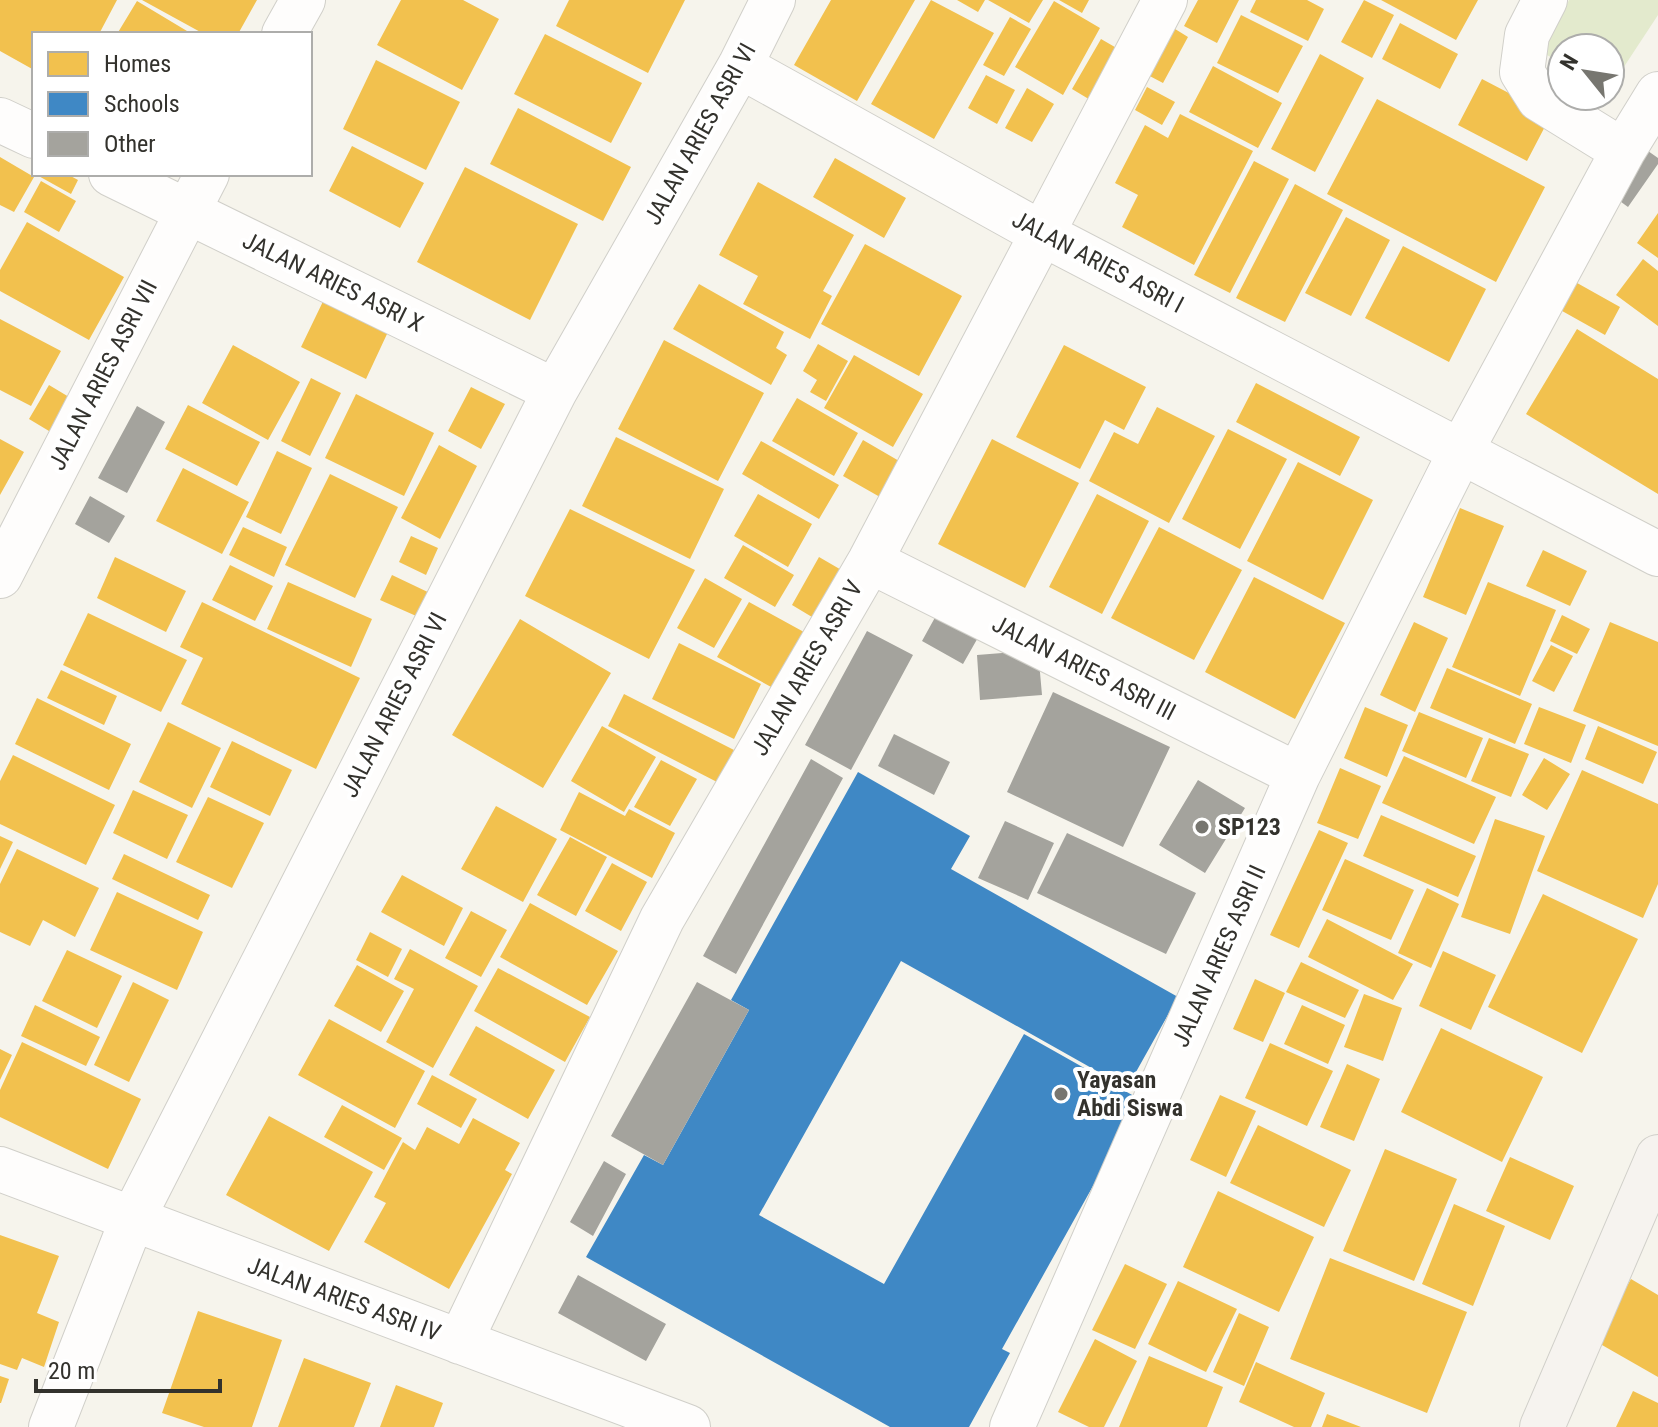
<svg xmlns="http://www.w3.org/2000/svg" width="1658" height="1427" viewBox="0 0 1658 1427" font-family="'Roboto Condensed',sans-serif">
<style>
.green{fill:#e3eacd}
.homes{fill:#f2c14e}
.schools{fill:#3f88c5}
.building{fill:#a4a39d}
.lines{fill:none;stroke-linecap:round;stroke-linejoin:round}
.street-casing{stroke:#d0cfc9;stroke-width:46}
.secondary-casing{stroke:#d0cfc9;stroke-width:46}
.street{stroke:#fefdfc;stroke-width:44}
.secondary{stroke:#f6f3ef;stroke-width:44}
.poi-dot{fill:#777670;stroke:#fff;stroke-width:3}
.labels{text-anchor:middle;stroke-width:8;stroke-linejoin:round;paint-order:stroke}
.street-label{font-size:24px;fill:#33322d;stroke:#fff}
.poi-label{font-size:24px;font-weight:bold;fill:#33322d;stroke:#fff;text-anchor:start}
</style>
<rect width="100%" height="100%" fill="#f6f4ec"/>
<!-- green -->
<path class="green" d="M1569 0H1658V15L1610 88V48H1562V63L1543 53Z"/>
<!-- homes -->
<path class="homes" d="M0 0H117L99 34H34V70L0 51Z
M142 0H257L238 34H204Z
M401 0H463L499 19 462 90 377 45Z
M569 0H685L648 73 556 26Z
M831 0H915L857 101 794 65Z
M931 0 994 33 934 139 871 104Z
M957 0H985L978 12Z
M988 0H1043L1029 23Z
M1059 0H1089L1082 13Z
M1198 0H1239L1217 43 1184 26Z
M1256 0H1307L1324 9 1308 41 1250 12Z
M1364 0 1394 15 1372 58 1341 42Z
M1381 0H1478L1456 40Z
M137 1 192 34H117Z
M1054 1 1100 28 1063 95 1015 67Z
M1241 15 1303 46 1278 93 1217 63Z
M1010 17 1031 29 1004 76 983 65Z
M1400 23 1458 54 1440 89 1382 59Z
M1167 24 1188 37 1163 83 1142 72Z
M545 34 642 83 611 143 514 94Z
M1101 39 1120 50 1092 101 1072 89Z
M1320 54 1364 78 1315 172 1271 149Z
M376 60 460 102 426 170 343 129Z
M1213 66 1282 103 1258 148 1189 112Z
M986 75 1015 90 997 124 968 108Z
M1482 79 1551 115 1527 161 1458 125Z
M1147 87 1175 102 1162 125 1135 110Z
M1027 88 1054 104 1032 142 1005 128Z
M1377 99 1545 187 1496 282 1327 194Z
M518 108 631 167 603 221 490 164Z
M1180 114 1253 151 1194 265 1122 227 1138 195 1115 183 1145 125 1168 138Z
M352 146 424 183 400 228 329 191Z
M0 157 34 177 14 212 0 205Z
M835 158 906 198 884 238 813 197Z
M1254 161 1289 179 1230 293 1194 275Z
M465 167 578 224 530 320 417 262Z
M35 174H67L78 180 71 194Z
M41 181 76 201 59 232 24 212Z
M758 182 854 235 823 291 832 296 810 339 743 304 758 276 719 255Z
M1295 184 1343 210 1285 322 1236 298Z
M1658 213V258L1637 243Z
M1346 217 1390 240 1351 316 1305 293Z
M27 222 124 277 89 340 0 291V270Z
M865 244 962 296 919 376 821 324Z
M1403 246 1486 289 1449 362 1365 318Z
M1643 259 1658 271V326L1616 295Z
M1570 279 1620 307 1605 335 1555 307Z
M699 284 784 332 776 348 787 355 771 385 673 329Z
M329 289 394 319 366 379 301 347Z
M0 319 61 351 31 406 0 390Z
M1577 329 1658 379V494L1526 414Z
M664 340 764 393 718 481 618 429Z
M818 344 848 361 826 401 810 392 817 380 803 371Z
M233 345 300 382 268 440 202 403Z
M1064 345 1146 387 1124 430 1105 420 1080 469 1016 437Z
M854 355 923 394 893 447 824 408Z
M311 378 341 393 310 456 281 441Z
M1256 383 1360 437 1340 476 1236 422Z
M49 385 79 403 59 437 29 419Z
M471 387 505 404 481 449 448 431Z
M356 394 434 433 404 496 325 458Z
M797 398 858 433 834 476 772 441Z
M188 405 260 442 237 486 165 449Z
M1157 407 1215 436 1169 523 1089 481 1114 432 1138 444Z
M1228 429 1287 459 1240 549 1182 519Z
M616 437 724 489 690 559 582 506Z
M0 439 24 452 0 495Z
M992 439 1079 483 1025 588 938 544Z
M863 440 906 465 887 501 843 476Z
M761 441 839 485 819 519 742 474Z
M439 445 477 466 440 539 401 518Z
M277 451 312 468 281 534 246 517Z
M1298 462 1373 500 1323 600 1247 561Z
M183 468 249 502 222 554 156 521Z
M330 474 398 507 355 598 285 565Z
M758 494 812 524 788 567 734 536Z
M1097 494 1149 521 1102 614 1049 587Z
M1460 508 1504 526 1466 615 1423 597Z
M570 509 695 570 649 659 525 596Z
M243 527 287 547 274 577 229 555Z
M1159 527 1242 570 1194 660 1111 618Z
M411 536 438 548 426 575 399 562Z
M743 545 794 575 775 607 724 578Z
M1543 550 1587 571 1570 606 1526 586Z
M115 557 186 591 166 632 97 598Z
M819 557 850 575 822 623 792 605Z
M230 565 273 586 255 621 212 600Z
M392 575 434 595 423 619 380 600Z
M1254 577 1345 623 1295 719 1205 672Z
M705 578 742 599 714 648 677 628Z
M288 582 372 619 351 667 267 629Z
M1488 582 1556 610 1520 696 1452 667Z
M202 602 360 678 316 769 181 704 203 658 180 647Z
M749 602 813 637 782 693 717 657Z
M88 613 187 660 161 712 63 665Z
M1562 615 1590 629 1577 654 1550 641Z
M520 619 611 673 543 788 452 735Z
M1414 622 1448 638 1415 712 1380 695Z
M1610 622 1658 642V746L1573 711Z
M679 643 761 684 734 739 652 699Z
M1551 645 1573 656 1554 692 1532 681Z
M1447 668 1532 704 1515 744 1430 708Z
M61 670 117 696 104 725 47 698Z
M624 694 734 750 717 782 608 726Z
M37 698 131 744 109 790 15 744Z
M1365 707 1408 725 1387 777 1344 758Z
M1539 707 1586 725 1571 763 1524 744Z
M1419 712 1483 738 1466 778 1402 751Z
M168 722 221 748 192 808 139 782Z
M602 726 656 757 624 812 571 781Z
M1598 726 1657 752 1643 784 1585 759Z
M1489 738 1529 754 1511 797 1471 781Z
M232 741 292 770 270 816 210 787Z
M13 755 115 805 86 865 0 824V781Z
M1404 756 1496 797 1474 844 1382 803Z
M1544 758 1570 774 1547 810 1522 795Z
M661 760 697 779 670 826 634 807Z
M1340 768 1381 786 1358 839 1317 823Z
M1582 770 1658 804V884L1643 918 1537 871Z
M133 790 188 815 167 859 113 833Z
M579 792 625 816 629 809 675 833 652 878 560 830Z
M208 797 264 823 232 888 176 862Z
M496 806 557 839 523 902 461 869Z
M1381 815 1476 856 1458 897 1363 856Z
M1495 819 1545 836 1510 934 1461 917Z
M1319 830 1348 843 1299 948 1270 935Z
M0 836 13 842 0 869Z
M570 837 607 857 576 916 537 895Z
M17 849 99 888 75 937 43 920 30 946 0 932V884Z
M124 854 210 895 198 920 112 879Z
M1345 859 1414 890 1391 940 1322 910Z
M612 863 647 882 621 931 585 911Z
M402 875 463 908 444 946 381 912Z
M1427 888 1459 904 1431 968 1398 953Z
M117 892 203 932 177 990 90 950Z
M1543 894 1638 939 1582 1053 1488 1007Z
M530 903 618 951 587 1005 500 957Z
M471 911 507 930 481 977 445 958Z
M1327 919 1413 964 1393 1000 1308 957Z
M370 932 402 949 388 977 356 960Z
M410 949 478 986 433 1068 386 1042 414 989 394 979Z
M67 950 122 976 97 1028 42 1001Z
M1443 951 1496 975 1471 1030 1419 1006Z
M1301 962 1359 990 1345 1018 1286 992Z
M357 965 404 991 381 1032 334 1006Z
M498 968 590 1017 565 1062 474 1011Z
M1255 979 1285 993 1263 1042 1233 1029Z
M133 982 169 1000 129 1082 94 1065Z
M1364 994 1402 1008 1383 1061 1344 1047Z
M35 1005 100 1037 86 1066 21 1036Z
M1302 1005 1345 1025 1328 1064 1284 1044Z
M329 1019 425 1071 395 1128 298 1075Z
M476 1026 555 1070 528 1119 449 1075Z
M1441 1028 1543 1077 1502 1162 1401 1112Z
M22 1042 141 1099 108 1169 0 1117V1090Z
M1270 1043 1333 1071 1307 1126 1245 1098Z
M0 1049 12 1055 0 1080Z
M1347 1064 1380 1079 1354 1141 1320 1127Z
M432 1075 477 1099 461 1128 417 1104Z
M1220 1095 1256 1111 1226 1177 1190 1160Z
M342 1105 402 1138 384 1170 324 1137Z
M269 1116 373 1172 329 1251 226 1195Z
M473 1118 520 1143 505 1170 512 1174 449 1289 364 1242 386 1203 374 1197 403 1142 415 1150 427 1127 459 1144Z
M1258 1125 1351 1170 1324 1227 1230 1183Z
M1385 1149 1457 1179 1414 1281 1343 1251Z
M1510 1157 1574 1186 1550 1240 1486 1211Z
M1218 1191 1314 1237 1279 1312 1183 1267Z
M1454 1204 1505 1226 1473 1306 1422 1284Z
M0 1235 59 1256 37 1313 59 1322 44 1367 22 1358 17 1370 0 1364Z
M1330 1258 1467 1312 1427 1413 1290 1359Z
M1125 1264 1167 1284 1135 1349 1092 1330Z
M1631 1279 1658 1295V1377L1595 1341Z
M1178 1281 1237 1309 1206 1372 1148 1344Z
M198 1311 282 1340 252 1427H204L162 1413Z
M1239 1313 1269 1327 1244 1386 1213 1372Z
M1095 1339 1137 1361 1104 1427H1089L1058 1412Z
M1149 1356 1223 1387 1207 1427H1119Z
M304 1358 371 1383 354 1427H278Z
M1256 1362 1325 1393 1311 1427H1294L1239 1402Z
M0 1376 9 1379 1 1403H0Z
M396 1385 443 1403 434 1427H380Z
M1633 1391 1658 1403V1427H1616Z
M1327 1414 1361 1427H1322Z"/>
<!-- schools -->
<path class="schools" d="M858 772 970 836 951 869 1178 997 1127 1088 901 961 759 1215 884 1284 1024 1034 1141 1100 1002 1349 1010 1353 969 1427H890L586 1257 644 1155 663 1165 749 1010 731 1000Z"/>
<!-- building -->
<path class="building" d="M1638 144 1658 158V164L1628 207 1606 191Z
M137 406 165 422 127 493 98 478Z
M90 496 125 516 109 543 75 524Z
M943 603 984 627 963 664 922 641Z
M867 631 913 655 851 770 805 745Z
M1038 650 1042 695 980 700 977 655Z
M1053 692 1170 747 1123 847 1007 792Z
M894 734 950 762 934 795 878 766Z
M811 759 843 778 736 974 703 956Z
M1198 780 1245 808 1205 873 1159 845Z
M1005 821 1054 843 1028 900 978 878Z
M1067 833 1196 893 1166 954 1037 893Z
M697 982 749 1010 663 1165 611 1136Z
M604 1161 626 1174 593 1236 570 1222Z
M578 1275 666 1324 646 1361 558 1313Z"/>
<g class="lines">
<!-- street casing -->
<g class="street-casing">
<path id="street" d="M1545 0 1527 35 1522 72 1539 99 1623 151
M284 34 303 0
M740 66 1041 233 1658 554
M0 120 34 136
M111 174 555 391
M870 561 1298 775
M0 576 207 174
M0 1169 688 1427
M460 1342 662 919 870 561 1165 0
M51 1427 132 1220 555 391 740 66 773 0
M1012 1427 1298 775 1462 449 1623 151 1658 94"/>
</g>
<!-- secondary casing -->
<g class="secondary-casing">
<path id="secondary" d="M1542 1427 1658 1157"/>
</g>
<!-- street -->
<use href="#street" class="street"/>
<!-- secondary -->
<use href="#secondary" class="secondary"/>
</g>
<!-- markers -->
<g class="poi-dot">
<circle cx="1202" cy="827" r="8"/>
<circle cx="1061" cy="1094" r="8"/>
</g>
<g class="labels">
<!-- street labels -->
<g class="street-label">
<text transform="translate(700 134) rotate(-61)" y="8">JALAN ARIES ASRI VI</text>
<text transform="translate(1098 262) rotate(28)" y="8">JALAN ARIES ASRI I</text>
<text transform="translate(333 282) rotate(26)" y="8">JALAN ARIES ASRI X</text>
<text transform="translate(103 375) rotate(-63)" y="8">JALAN ARIES ASRI VII</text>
<text transform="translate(807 668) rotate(-60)" y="8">JALAN ARIES ASRI V</text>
<text transform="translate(1084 668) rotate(27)" y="8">JALAN ARIES ASRI III</text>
<text transform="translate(394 705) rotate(-63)" y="8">JALAN ARIES ASRI VI</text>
<text transform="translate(1219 956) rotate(-66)" y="8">JALAN ARIES ASRI II</text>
<text transform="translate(344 1299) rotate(20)" y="8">JALAN ARIES ASRI IV</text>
</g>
<!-- poi labels -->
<g class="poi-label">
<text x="1218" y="835">SP123</text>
<text x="1077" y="1088">Yayasan<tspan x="1077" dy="28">Abdi Siswa</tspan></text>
</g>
</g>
<!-- legend -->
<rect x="32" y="32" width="280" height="144" fill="#ffffff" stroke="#adadab" stroke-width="2"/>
<rect x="48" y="52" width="40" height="24" fill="#f2c14e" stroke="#adadab" stroke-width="2"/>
<text x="104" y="72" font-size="24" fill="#33322d">Homes</text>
<rect x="48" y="92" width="40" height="24" fill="#3f88c5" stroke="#adadab" stroke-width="2"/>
<text x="104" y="112" font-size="24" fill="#33322d">Schools</text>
<rect x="48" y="132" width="40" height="24" fill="#a4a39d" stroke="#adadab" stroke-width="2"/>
<text x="104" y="152" font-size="24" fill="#33322d">Other</text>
<!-- north arrow -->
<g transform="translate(1586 72) rotate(300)"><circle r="38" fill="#ffffff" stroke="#adadab" stroke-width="2"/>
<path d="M0-6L14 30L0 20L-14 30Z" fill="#777670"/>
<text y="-12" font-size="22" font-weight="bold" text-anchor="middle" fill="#33322d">N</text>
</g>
<!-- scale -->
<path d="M36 1379v12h184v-12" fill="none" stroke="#33322d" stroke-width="4"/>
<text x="48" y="1379" font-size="24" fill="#33322d" stroke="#ffffff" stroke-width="6" paint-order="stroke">20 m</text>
</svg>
